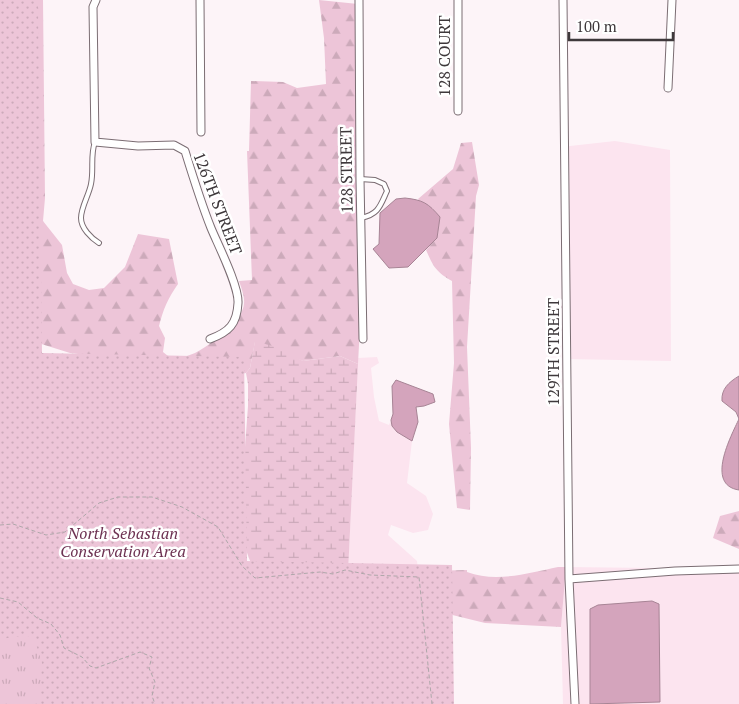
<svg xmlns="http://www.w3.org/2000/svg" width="739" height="704" viewBox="0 0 739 704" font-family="'PT Serif',serif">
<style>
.built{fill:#fce4ef}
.grass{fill:url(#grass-tufts)}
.forest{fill:url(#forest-firs)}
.wetland{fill:url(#wetland-marsh)}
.park{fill:url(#park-dots)}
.water{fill:#d4a4bc;stroke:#a78495}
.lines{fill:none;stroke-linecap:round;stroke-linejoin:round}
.service-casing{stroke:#7b6d73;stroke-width:6}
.minor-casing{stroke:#7b6d73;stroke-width:9}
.path{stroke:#afa7aa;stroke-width:1;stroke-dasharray:4 2.5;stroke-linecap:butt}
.service{stroke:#fff;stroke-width:4}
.minor{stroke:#fff;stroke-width:7}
.labels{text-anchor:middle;stroke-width:5;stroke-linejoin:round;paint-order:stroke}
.street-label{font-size:16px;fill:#3e383b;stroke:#fff}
.park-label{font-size:16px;font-style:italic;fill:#6d3252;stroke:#fff}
</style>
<defs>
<pattern id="grass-tufts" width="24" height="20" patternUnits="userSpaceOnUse" patternTransform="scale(1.25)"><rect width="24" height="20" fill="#edc5d8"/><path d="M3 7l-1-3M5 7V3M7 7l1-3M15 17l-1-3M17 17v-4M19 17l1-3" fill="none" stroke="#ccaaba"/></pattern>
<pattern id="forest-firs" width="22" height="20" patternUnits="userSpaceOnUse" patternTransform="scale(1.25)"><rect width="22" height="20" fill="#edc5d8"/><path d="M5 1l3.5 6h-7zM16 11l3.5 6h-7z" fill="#ccaaba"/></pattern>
<pattern id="wetland-marsh" width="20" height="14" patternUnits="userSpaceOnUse" patternTransform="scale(1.25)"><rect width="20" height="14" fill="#edc5d8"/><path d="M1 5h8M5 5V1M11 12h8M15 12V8" fill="none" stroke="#ccaaba"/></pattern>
<pattern id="park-dots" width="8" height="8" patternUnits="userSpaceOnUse" patternTransform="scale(1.25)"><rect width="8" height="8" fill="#edc5d8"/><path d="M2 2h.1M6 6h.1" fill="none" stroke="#ccaaba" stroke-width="1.8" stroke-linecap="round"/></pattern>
</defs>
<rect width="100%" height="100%" fill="#fdf4f8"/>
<!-- built -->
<path class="built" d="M615 141 670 150 671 361 567 359 561 307 565 288 561 147Z
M377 357 379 363 371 368 374 397 379 421 389 425 391 420 392 426 397 432 412 441 407 483 426 496 433 514 428 530 413 533 391 525 388 535 417 561 418 571 348 573 358 358Z
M566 567 739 569V704H596L660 702 651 601 643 603 590 679V704H563L561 627Z"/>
<!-- grass -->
<path class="grass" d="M0 629 38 632 55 704H0Z"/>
<!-- forest -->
<path class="forest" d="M0 0H43L45 198 43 221 62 245 67 273 73 284 89 290 104 288 125 267 138 234 169 239 178 284C168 298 163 310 159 326L165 338 163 352 173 360C181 358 188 356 195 353 209 346 236 325 242 311 247 301 242 290 239 281L252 280 247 151H249L251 81 283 82 297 88 326 84 324 38 319 0 358 4 361 306 358 364 340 356 303 361 255 342 250 368 246 373 195 384 144 362 70 353 0 331Z
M472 142 479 185 476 196 467 347 471 448 470 510 457 508 449 424 454 363 452 281C436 272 433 266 426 250L437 238 418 199 453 169 461 143Z
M739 511V549L713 538 720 516Z
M558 567H566L561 627 485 623 424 608 348 573 467 570V572C496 583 529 573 558 567Z"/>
<!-- wetland -->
<path class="wetland" d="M255 341 279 348 303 361 340 356 358 364 348 573 256 577 246 550 241 502 248 406V384L246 373 250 368Z"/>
<!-- park -->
<path class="park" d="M0 0H38L42 353 244 357 247 561 452 565 454 704H39L42 663 35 641 26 635 22 638 15 636 0 640Z"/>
<!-- water -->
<path class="water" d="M405 198C423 200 428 203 440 217L437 238 408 267 389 268 373 249 379 244 380 213 396 199Z
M739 376V490C705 485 731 436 739 419L736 412 722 401C721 389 729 382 739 376Z
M396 380 433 394 435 402 424 406 416 407 418 422 412 441 397 432 392 426 391 420 393 414 392 386Z
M652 601 659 604 660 702 590 704V609L598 605Z"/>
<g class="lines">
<!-- service casing -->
<g class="service-casing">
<path id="service" d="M95 142C90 155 94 170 91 184 89 195 81 207 81 218 81 228 91 238 99 243
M360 179 375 180 384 184 387 191C380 206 379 214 361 218"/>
</g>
<!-- minor casing -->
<g class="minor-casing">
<path id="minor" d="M96 0 93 7 95 142 138 146 174 145 185 151C193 177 201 203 211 228 218 245 239 286 238 303 237 324 229 332 210 339
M200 0 201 132
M359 0 360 179 363 339
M563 0 569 579 575 704
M668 88 672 0
M458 111V0
M569 579 675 571 739 569"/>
</g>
<!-- path -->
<path class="path" d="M0 525 13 524 46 535 65 532 99 503 118 497H152L182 507 218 527 242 566 255 578 320 572 333 574 345 570 370 575 419 577 432 704
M0 598 18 602 37 618 51 624 60 635 64 648 82 657 90 666 96 668 140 652 152 657 149 668 155 682 152 696 155 704"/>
<!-- service -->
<use href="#service" class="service"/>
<!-- minor -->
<use href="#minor" class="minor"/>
</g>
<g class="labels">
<!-- street labels -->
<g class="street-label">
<text transform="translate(444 56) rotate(-90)" y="6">128 COURT</text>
<text transform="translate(346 170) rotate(-91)" y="6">128 STREET</text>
<text transform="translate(218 203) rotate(69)" y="6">126TH STREET</text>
<text transform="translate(553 352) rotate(-90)" y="6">129TH STREET</text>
</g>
<!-- park labels -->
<g class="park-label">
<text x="123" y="539">North Sebastian<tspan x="123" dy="18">Conservation Area</tspan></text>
</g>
</g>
<!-- scale -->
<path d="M569 32v8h104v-8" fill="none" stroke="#3e383b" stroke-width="2.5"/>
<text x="576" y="32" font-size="15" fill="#3e383b" stroke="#ffffff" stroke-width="4" paint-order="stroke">100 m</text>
</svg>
